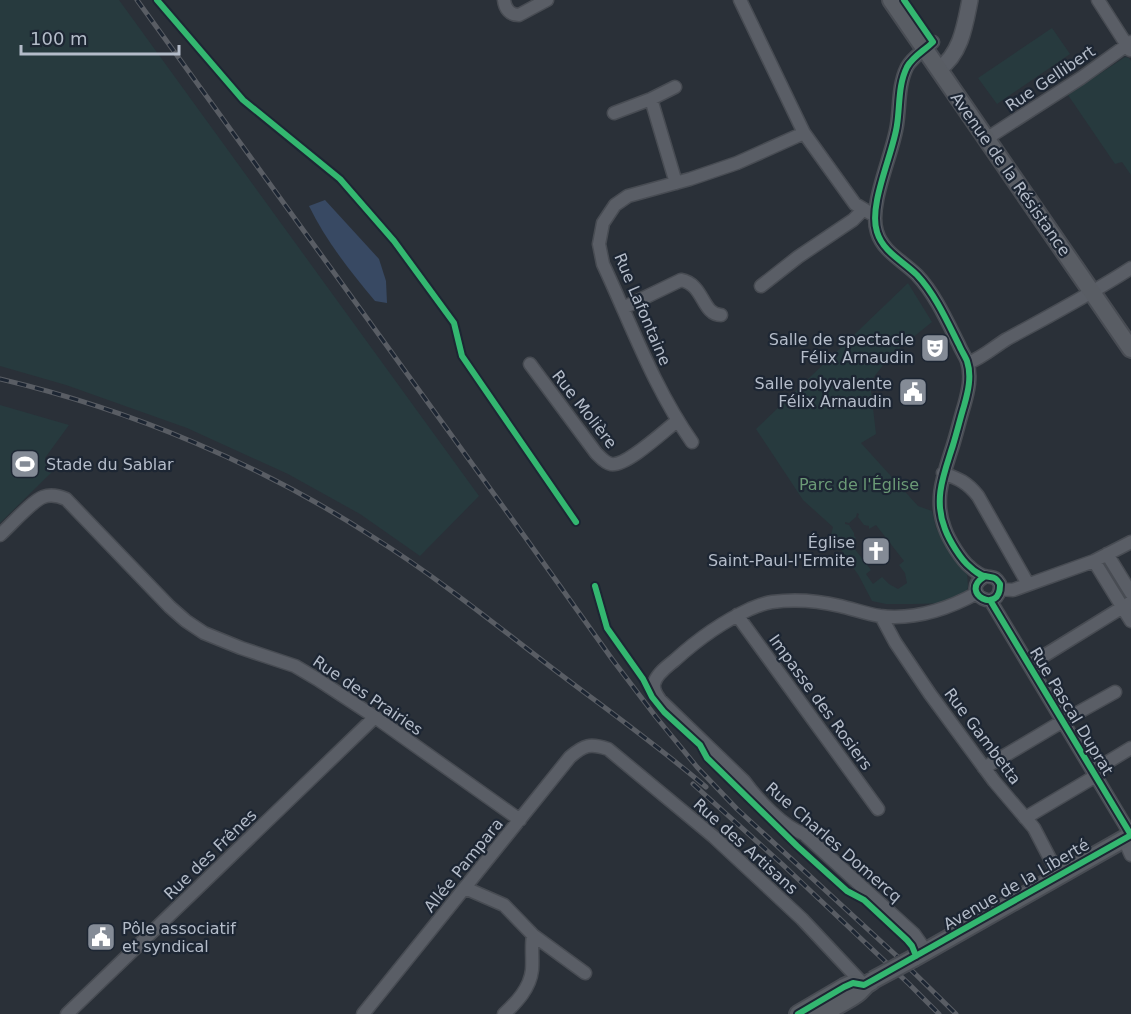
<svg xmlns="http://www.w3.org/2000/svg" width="1131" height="1014" viewBox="0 0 1131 1014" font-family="'DejaVu Sans',sans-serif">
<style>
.green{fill:#273a3e;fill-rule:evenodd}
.water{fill:#384963}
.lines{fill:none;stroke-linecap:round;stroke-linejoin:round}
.minor-casing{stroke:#484c53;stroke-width:15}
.tertiary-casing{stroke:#484c53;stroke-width:18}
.secondary-casing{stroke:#484c53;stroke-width:20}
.minor{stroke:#5a5e66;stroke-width:12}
.tertiary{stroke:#5a5e66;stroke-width:15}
.secondary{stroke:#595d64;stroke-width:16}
.rail-casing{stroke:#595d64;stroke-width:5}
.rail{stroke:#1d2633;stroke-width:3;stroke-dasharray:9;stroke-linecap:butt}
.secondary-bridge-casing{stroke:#484c53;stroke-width:20;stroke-linecap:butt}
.secondary-bridge{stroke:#595d64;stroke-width:16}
.cycleway-casing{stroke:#1d2633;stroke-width:10}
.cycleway{stroke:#33b770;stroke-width:6}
.labels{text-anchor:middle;stroke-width:4.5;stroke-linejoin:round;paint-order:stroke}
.street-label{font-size:16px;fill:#b4bcc9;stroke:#1d2633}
.poi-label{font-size:16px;fill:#b4bcc9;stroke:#1d2633;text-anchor:end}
.park-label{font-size:16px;fill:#6b9a76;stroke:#1d2633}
</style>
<rect width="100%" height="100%" fill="#2a3038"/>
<!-- green -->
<path class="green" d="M0 0H119L479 496 420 556 360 514 288 474 187 428 66 385 0 366Z
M1052 28 1070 54 997 104 978 78Z
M1125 57 1129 58 1131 61V175L1122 162 1115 164 1068 95Z
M908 283 932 322 891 355 870 382 876 434 861 443 918 506 932 511 936 528 967 572 968 587 965 595 951 603 913 604H886L872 601 859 576 831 535 833 527 803 500 756 429ZM857 513 859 514 858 517 864 525 869 526V529L876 525 904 561 899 565 905 573 907 583 898 589 889 584 882 577 873 584 866 574 871 570 850 543 856 538 854 536V533L849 525 845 524V522L849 523 856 517Z
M0 405 69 425 45 458 55 469 0 523Z"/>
<!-- water -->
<path class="water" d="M325 200 379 259 386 281 387 303 375 301C350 271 326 241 309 206Z"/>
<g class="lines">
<!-- minor casing -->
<g class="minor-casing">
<path id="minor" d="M504 0C505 9 510 15 519 15L547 0
M740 0 804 133 855 204 870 213 875 214
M1098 0 1130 50
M933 42C924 51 913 56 907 67 898 85 900 106 897 125 893 154 868 205 877 232 883 252 903 261 917 275 935 294 947 321 959 345 961 350 965 356 967 361 972 376 968 392 964 406 960 419 957 432 953 445 944 474 933 499 945 529 949 540 961 560 970 567 973 570 981 576 985 576 994 578 995 576 1000 584 1001 616 958 593 984 577
M651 99 676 183
M614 113 651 99 675 87
M986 139 1081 78 1131 42
M761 286 798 257 853 220 863 210
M623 308 681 280C704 284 702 315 721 315
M968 363C982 358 994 347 1007 339 1049 316 1091 294 1131 268
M530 364 596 453C600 457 605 463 611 464 626 467 664 431 677 421
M692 442C654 388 631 324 603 264L599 244 603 223 615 205 628 196 690 179 737 163 804 133
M943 473C959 479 967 482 978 496L1028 584
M0 535C10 526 32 501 43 497 51 494 59 496 66 499L170 607 186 621 204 633 241 648 295 666 317 679 375 717 520 820
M1107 554 1131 593
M1094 561 1131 621
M1000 589 1013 590 1094 561 1131 542
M990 600 1131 835
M737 615 878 809
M881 616 895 642 930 694 994 781 1034 828 1059 876
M1029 665 1131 602
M984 768 1063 721 1115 692
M1025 818 1089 780 1095 776 1098 768 1131 748
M1124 839 1131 855
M465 888 504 905 533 935 585 973
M926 951 914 934 804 834C783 827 757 799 744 781L660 700C657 695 653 691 654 684 656 674 668 666 675 660 698 639 722 622 750 609 757 606 764 603 772 602 794 599 819 601 840 606 853 609 867 614 880 616 913 620 948 609 977 593
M67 1014 375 717
M363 1014 570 757C584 745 590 743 608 749L714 837 802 919 864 985
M504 1014C517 1002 530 988 532 970 533 958 531 947 533 935"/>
</g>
<!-- tertiary casing -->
<g class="tertiary-casing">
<path id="tertiary" d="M939 69C961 54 965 25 970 0"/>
</g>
<!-- secondary casing -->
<g class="secondary-casing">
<path id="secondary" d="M891 0 1131 349
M914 958 1131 835
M798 1014 844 987 853 983 864 985
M822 1014C834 1007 846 1002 857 994 863 990 864 985 871 982"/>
</g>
<!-- minor -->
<use href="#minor" class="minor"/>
<!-- tertiary -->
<use href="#tertiary" class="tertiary"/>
<!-- secondary -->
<use href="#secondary" class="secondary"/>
<!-- rail casing -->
<g class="rail-casing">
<path id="rail" d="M137 0 525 537 612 659 656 717 697 767 737 809 899 958 956 1014
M0 379C132 410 260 464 373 537 437 577 496 625 556 671 606 709 658 746 706 787
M693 784 782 864 909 984 939 1014"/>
</g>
<!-- rail -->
<use href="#rail" class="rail"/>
<!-- secondary-bridge casing -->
<g class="secondary-bridge-casing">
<path id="secondary-bridge" d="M873 980 914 958"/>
</g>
<!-- secondary-bridge -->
<use href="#secondary-bridge" class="secondary-bridge"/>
<!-- cycleway casing -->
<g class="cycleway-casing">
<path id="cycleway" d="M157 0 243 100 340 179 394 241 454 323 462 356 576 522
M904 0 933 42C924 51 913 56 907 67 898 85 900 106 897 125 893 154 868 205 877 232 883 252 903 261 917 275 935 294 947 321 959 345 961 350 965 356 967 361 972 376 968 392 964 406 960 419 957 432 953 445 944 474 933 499 945 529 949 540 961 560 970 567 973 570 981 576 985 576 994 578 995 576 1000 584 1001 616 958 593 984 577
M595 586 607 628 643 679 652 697 664 712 700 745 707 758 797 846 847 891 864 900 907 940 912 946 916 956
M798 1014 844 987 853 983 864 985 873 980 1131 835 990 600"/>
</g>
<!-- cycleway -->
<use href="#cycleway" class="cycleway"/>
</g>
<!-- icons -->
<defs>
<g id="theatre-square" transform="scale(1.5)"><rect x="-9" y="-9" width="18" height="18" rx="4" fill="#848b96" stroke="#1d2633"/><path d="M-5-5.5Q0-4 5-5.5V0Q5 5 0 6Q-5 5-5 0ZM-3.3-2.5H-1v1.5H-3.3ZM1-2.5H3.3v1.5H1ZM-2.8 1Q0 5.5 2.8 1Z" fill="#fff"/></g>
<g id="civic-square" transform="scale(1.5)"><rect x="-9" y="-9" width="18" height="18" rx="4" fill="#848b96" stroke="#1d2633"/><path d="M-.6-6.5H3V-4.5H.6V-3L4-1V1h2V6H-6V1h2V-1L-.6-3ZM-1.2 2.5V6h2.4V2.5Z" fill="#fff"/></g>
<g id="stadium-square" transform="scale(1.5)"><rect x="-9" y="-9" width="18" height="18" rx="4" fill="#848b96" stroke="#1d2633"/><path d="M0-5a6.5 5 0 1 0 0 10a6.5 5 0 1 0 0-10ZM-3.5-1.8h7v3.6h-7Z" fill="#fff"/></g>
<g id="church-square" transform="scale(1.5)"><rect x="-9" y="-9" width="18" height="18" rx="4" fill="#848b96" stroke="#1d2633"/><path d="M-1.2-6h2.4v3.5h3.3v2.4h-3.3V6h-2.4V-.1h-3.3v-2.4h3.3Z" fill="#fff"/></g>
</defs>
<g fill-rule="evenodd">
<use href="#theatre-square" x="935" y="348"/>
<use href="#civic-square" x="913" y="392"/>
<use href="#stadium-square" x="25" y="464"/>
<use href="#church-square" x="876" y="551"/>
<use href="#civic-square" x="101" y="937"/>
</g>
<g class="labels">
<!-- street labels -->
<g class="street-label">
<text transform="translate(1050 78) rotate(-34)" y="6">Rue Gellibert</text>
<text transform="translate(1011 174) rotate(55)" y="6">Avenue de la Résistance</text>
<text transform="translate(643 309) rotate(67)" y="6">Rue Lafontaine</text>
<text transform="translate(585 409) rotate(52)" y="6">Rue Molière</text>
<text transform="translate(368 695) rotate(34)" y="6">Rue des Prairies</text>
<text transform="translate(821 702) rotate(54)" y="6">Impasse des Rosiers</text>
<text transform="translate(1072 711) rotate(59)" y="6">Rue Pascal Duprat</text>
<text transform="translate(983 736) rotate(53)" y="6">Rue Gambetta</text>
<text transform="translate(834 842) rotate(41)" y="6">Rue Charles Domercq</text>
<text transform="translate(746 846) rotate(42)" y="6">Rue des Artisans</text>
<text transform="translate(210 854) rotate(-44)" y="6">Rue des Frênes</text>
<text transform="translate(463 865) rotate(-51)" y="6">Allée Pampara</text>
<text transform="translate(1016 884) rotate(-30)" y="6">Avenue de la Liberté</text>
</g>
<!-- poi labels -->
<g class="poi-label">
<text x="914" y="345">Salle de spectacle<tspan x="914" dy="18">Félix Arnaudin</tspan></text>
<text x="892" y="389">Salle polyvalente<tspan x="892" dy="18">Félix Arnaudin</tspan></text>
<text x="46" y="470" text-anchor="start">Stade du Sablar</text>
<text x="855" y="548">Église<tspan x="855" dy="18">Saint-Paul-l'Ermite</tspan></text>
<text x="122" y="934" text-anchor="start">Pôle associatif<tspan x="122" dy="18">et syndical</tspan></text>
</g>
<!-- park labels -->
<g class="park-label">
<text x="859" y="490">Parc de l'Église</text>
</g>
</g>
<!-- scale -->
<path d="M21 45v9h158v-9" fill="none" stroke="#b4bcc9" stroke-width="3"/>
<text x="30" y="45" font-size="18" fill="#b4bcc9" stroke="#1d2633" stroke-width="4.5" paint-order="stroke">100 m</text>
</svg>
